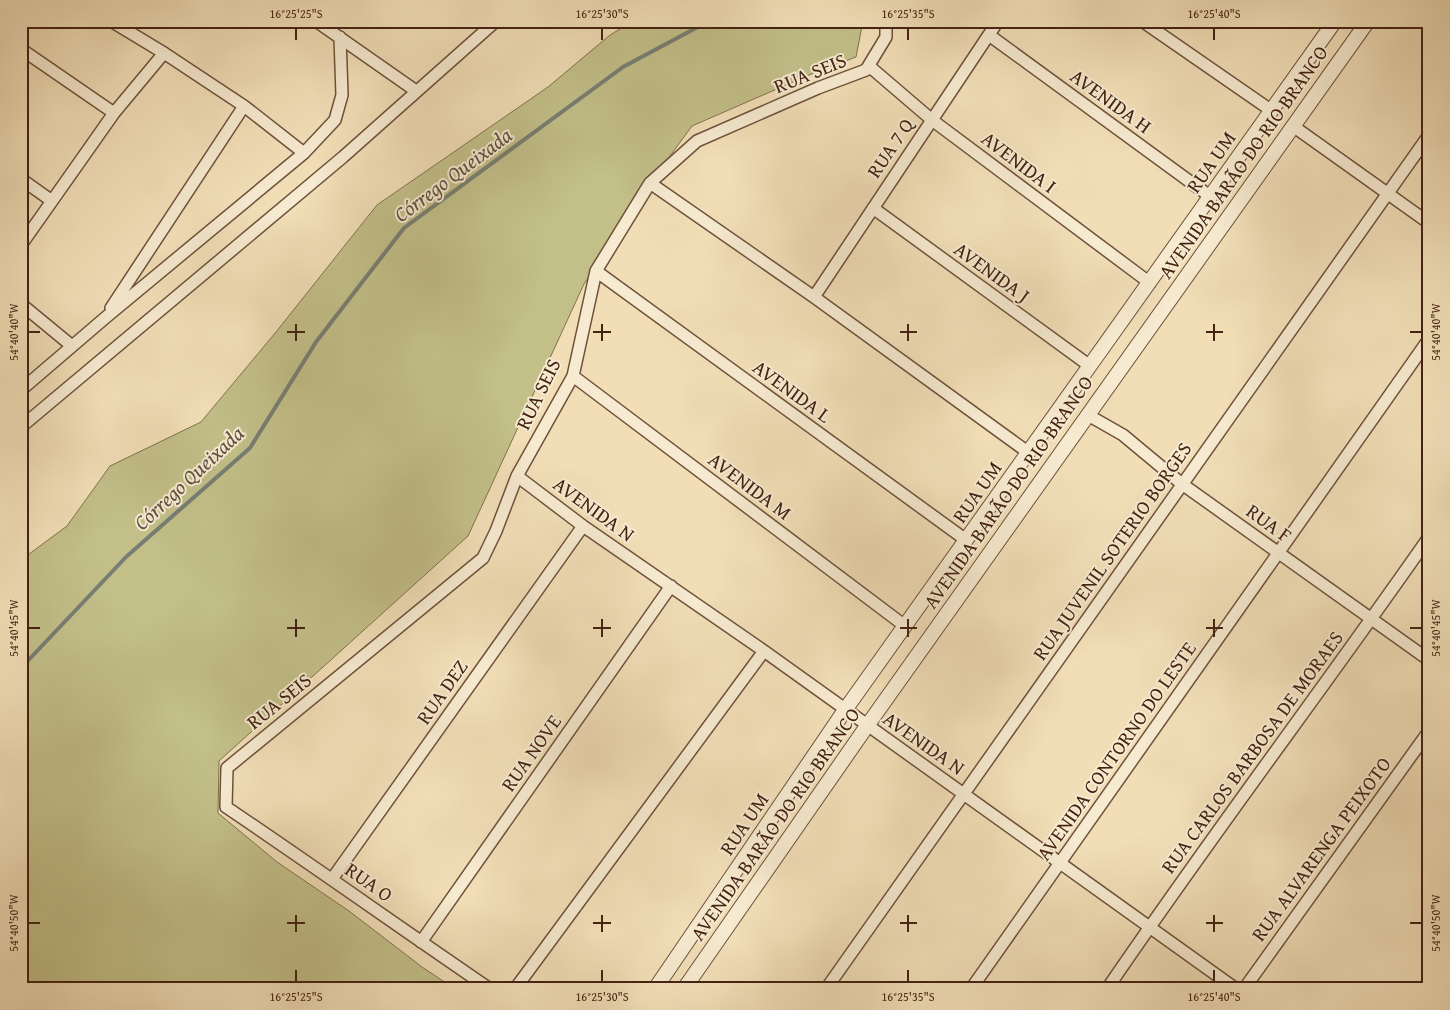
<svg xmlns="http://www.w3.org/2000/svg" width="1450" height="1010" viewBox="0 0 1450 1010" font-family="'Gentium Book Plus',serif">
<style>
.green{fill:#c2bf89;stroke:#83704e}
.lines{fill:none;stroke-linecap:round;stroke-linejoin:round}
.stream{stroke:#787e73;stroke-width:4}
.minor-casing{stroke:#6f513b;stroke-width:14}
.tertiary-casing{stroke:#6f513b;stroke-width:16}
.minor{stroke:#f6ead0;stroke-width:11}
.tertiary{stroke:#f6ead0;stroke-width:14}
.ticks{fill:none;stroke:#442212;stroke-width:2}
.labels{text-anchor:middle;stroke-width:4;stroke-linejoin:round;paint-order:stroke}
.street-label{font-size:20px;fill:#442212;stroke:#f6ead0}
.water-label{font-size:21px;font-style:italic;fill:#5e5042;stroke:#f6ead0}
.neatline{fill:none;stroke:#442212;stroke-width:2}
.ticks-label{font-size:12px;text-anchor:middle;fill:#442212}
</style>
<rect width="100%" height="100%" fill="#f1deb7"/>
<filter id="stains"><feTurbulence type="fractalNoise" baseFrequency=".004" numOctaves="4"/><feColorMatrix values="0 0 0 0 .2 0 0 0 0 .09 0 0 0 0 .02 0 0 0 .5 -.17"/></filter>
<radialGradient id="worn" r=".72"><stop offset=".6" stop-color="#630" stop-opacity="0"/><stop offset="1" stop-color="#630" stop-opacity=".3"/></radialGradient>
<!-- green -->
<path class="green" d="M633 21H863L856 57 809 75 692 126 650 183 584 284 468 536 219 761 218 813 277 862 349 911 422 967 455 989H21V560L67 526 110 466 201 422 276 332 377 205 548 87 610 35Z"/>
<g class="lines">
<!-- stream -->
<path class="stream" d="M21 668 126 557 250 448 316 342 404 228 623 67 709 21"/>
<!-- minor casing -->
<g class="minor-casing">
<path id="minor" d="M111 21 164 53 244 106 304 153
M316 21 416 91
M1142 21 1272 111
M989 35 1211 197
M21 49 114 113
M869 66 932 120 1150 283
M1293 126 1429 223
M21 179 52 201
M650 183 814 297 1029 453
M873 208 1090 366
M21 245 114 113 164 53
M596 271 966 540
M814 297 998 21
M21 304 72 346
M111 308 244 106
M573 376 905 626
M21 390 105 318 304 153 335 120 342 95 340 37
M1088 415 1123 435 1182 484 1429 660
M21 427 343 157 496 21
M517 476 583 526 764 651 1236 989
M332 879 583 526
M421 942 671 586
M490 989C402 929 315 867 226 807L227 768 483 558 496 531 517 476 573 376 596 271 650 183 697 141 818 88 866 70 886 37V21
M515 989 764 651
M826 989 1429 135
M971 989 1429 339
M1107 989C1211 836 1323 689 1429 537
M1244 989 1429 731"/>
</g>
<!-- tertiary casing -->
<g class="tertiary-casing">
<path id="tertiary" d="M655 989 845 710 1335 21
M684 989 867 726 1368 21"/>
</g>
<!-- minor -->
<use href="#minor" class="minor"/>
<!-- tertiary -->
<use href="#tertiary" class="tertiary"/>
</g>
<!-- ticks -->
<path class="ticks" d="M296 28V40M602 28V40M908 28V40M1214 28V40M296 324V341M602 324V341M908 324V341M1214 324V341M28 332H40M287 332H305M593 332H611M900 332H917M1206 332H1223M1410 332H1422M296 619V637M602 619V637M908 619V637M1214 619V637M28 628H40M287 628H305M593 628H611M900 628H917M1206 628H1223M1410 628H1422M296 915V932M602 915V932M908 915V932M1214 915V932M28 923H40M287 923H305M593 923H611M900 923H917M1206 923H1223M1410 923H1422M296 970V982M602 970V982M908 970V982M1214 970V982"/>
<g class="labels">
<!-- street labels -->
<g class="street-label">
<text transform="translate(810 73) rotate(-22)" y="7">RUA SEIS</text>
<text transform="translate(1111 101) rotate(36)" y="7">AVENIDA H</text>
<text transform="translate(890 148) rotate(-56)" y="7">RUA 7 Q</text>
<text transform="translate(1019 162) rotate(37)" y="7">AVENIDA I</text>
<text transform="translate(1211 162) rotate(-55)" y="7">RUA UM</text>
<text transform="translate(1243 162) rotate(-55)" y="7">AVENIDA BARÃO DO RIO BRANCO</text>
<text transform="translate(992 272) rotate(36)" y="7">AVENIDA J</text>
<text transform="translate(792 391) rotate(36)" y="7">AVENIDA L</text>
<text transform="translate(538 394) rotate(-64)" y="7">RUA SEIS</text>
<text transform="translate(750 486) rotate(37)" y="7">AVENIDA M</text>
<text transform="translate(977 492) rotate(-55)" y="7">RUA UM</text>
<text transform="translate(1008 492) rotate(-55)" y="7">AVENIDA BARÃO DO RIO BRANCO</text>
<text transform="translate(594 509) rotate(36)" y="7">AVENIDA N</text>
<text transform="translate(1269 523) rotate(36)" y="7">RUA F</text>
<text transform="translate(1112 551) rotate(-55)" y="7">RUA JUVENIL SOTERIO BORGES</text>
<text transform="translate(442 692) rotate(-55)" y="7">RUA DEZ</text>
<text transform="translate(279 701) rotate(-39)" y="7">RUA SEIS</text>
<text transform="translate(924 743) rotate(35)" y="7">AVENIDA N</text>
<text transform="translate(1116 751) rotate(-55)" y="7">AVENIDA CONTORNO DO LESTE</text>
<text transform="translate(1252 752) rotate(-54)" y="7">RUA CARLOS BARBOSA DE MORAES</text>
<text transform="translate(531 753) rotate(-55)" y="7">RUA NOVE</text>
<text transform="translate(744 824) rotate(-56)" y="7">RUA UM</text>
<text transform="translate(775 824) rotate(-55)" y="7">AVENIDA BARÃO DO RIO BRANCO</text>
<text transform="translate(1321 849) rotate(-54)" y="7">RUA ALVARENGA PEIXOTO</text>
<text transform="translate(369 882) rotate(35)" y="7">RUA O</text>
</g>
<!-- water labels -->
<g class="water-label">
<text transform="translate(453 175) rotate(-37)" y="7">Córrego Queixada</text>
<text transform="translate(189 478) rotate(-43)" y="7">Córrego Queixada</text>
</g>
</g>
<!-- margin -->
<rect width="1450" height="1010" fill="none" stroke="#f1deb7" stroke-width="55"/>
<rect x="28" y="28" width="1394" height="954" class="neatline"/>
<g class="ticks-label">
<text x="296" y="18">16°25'25"S</text>
<text x="602" y="18">16°25'30"S</text>
<text x="908" y="18">16°25'35"S</text>
<text x="1214" y="18">16°25'40"S</text>
<text transform="translate(1436 332) rotate(-90)" y="4">54°40'40"W</text>
<text transform="translate(14 332) rotate(-90)" y="4">54°40'40"W</text>
<text transform="translate(1436 628) rotate(-90)" y="4">54°40'45"W</text>
<text transform="translate(14 628) rotate(-90)" y="4">54°40'45"W</text>
<text transform="translate(1436 923) rotate(-90)" y="4">54°40'50"W</text>
<text transform="translate(14 923) rotate(-90)" y="4">54°40'50"W</text>
<text x="296" y="1001">16°25'25"S</text>
<text x="602" y="1001">16°25'30"S</text>
<text x="908" y="1001">16°25'35"S</text>
<text x="1214" y="1001">16°25'40"S</text>
</g>
<rect width="100%" height="100%" filter="url(#stains)"/>
<rect width="100%" height="100%" fill="url(#worn)"/>
</svg>
